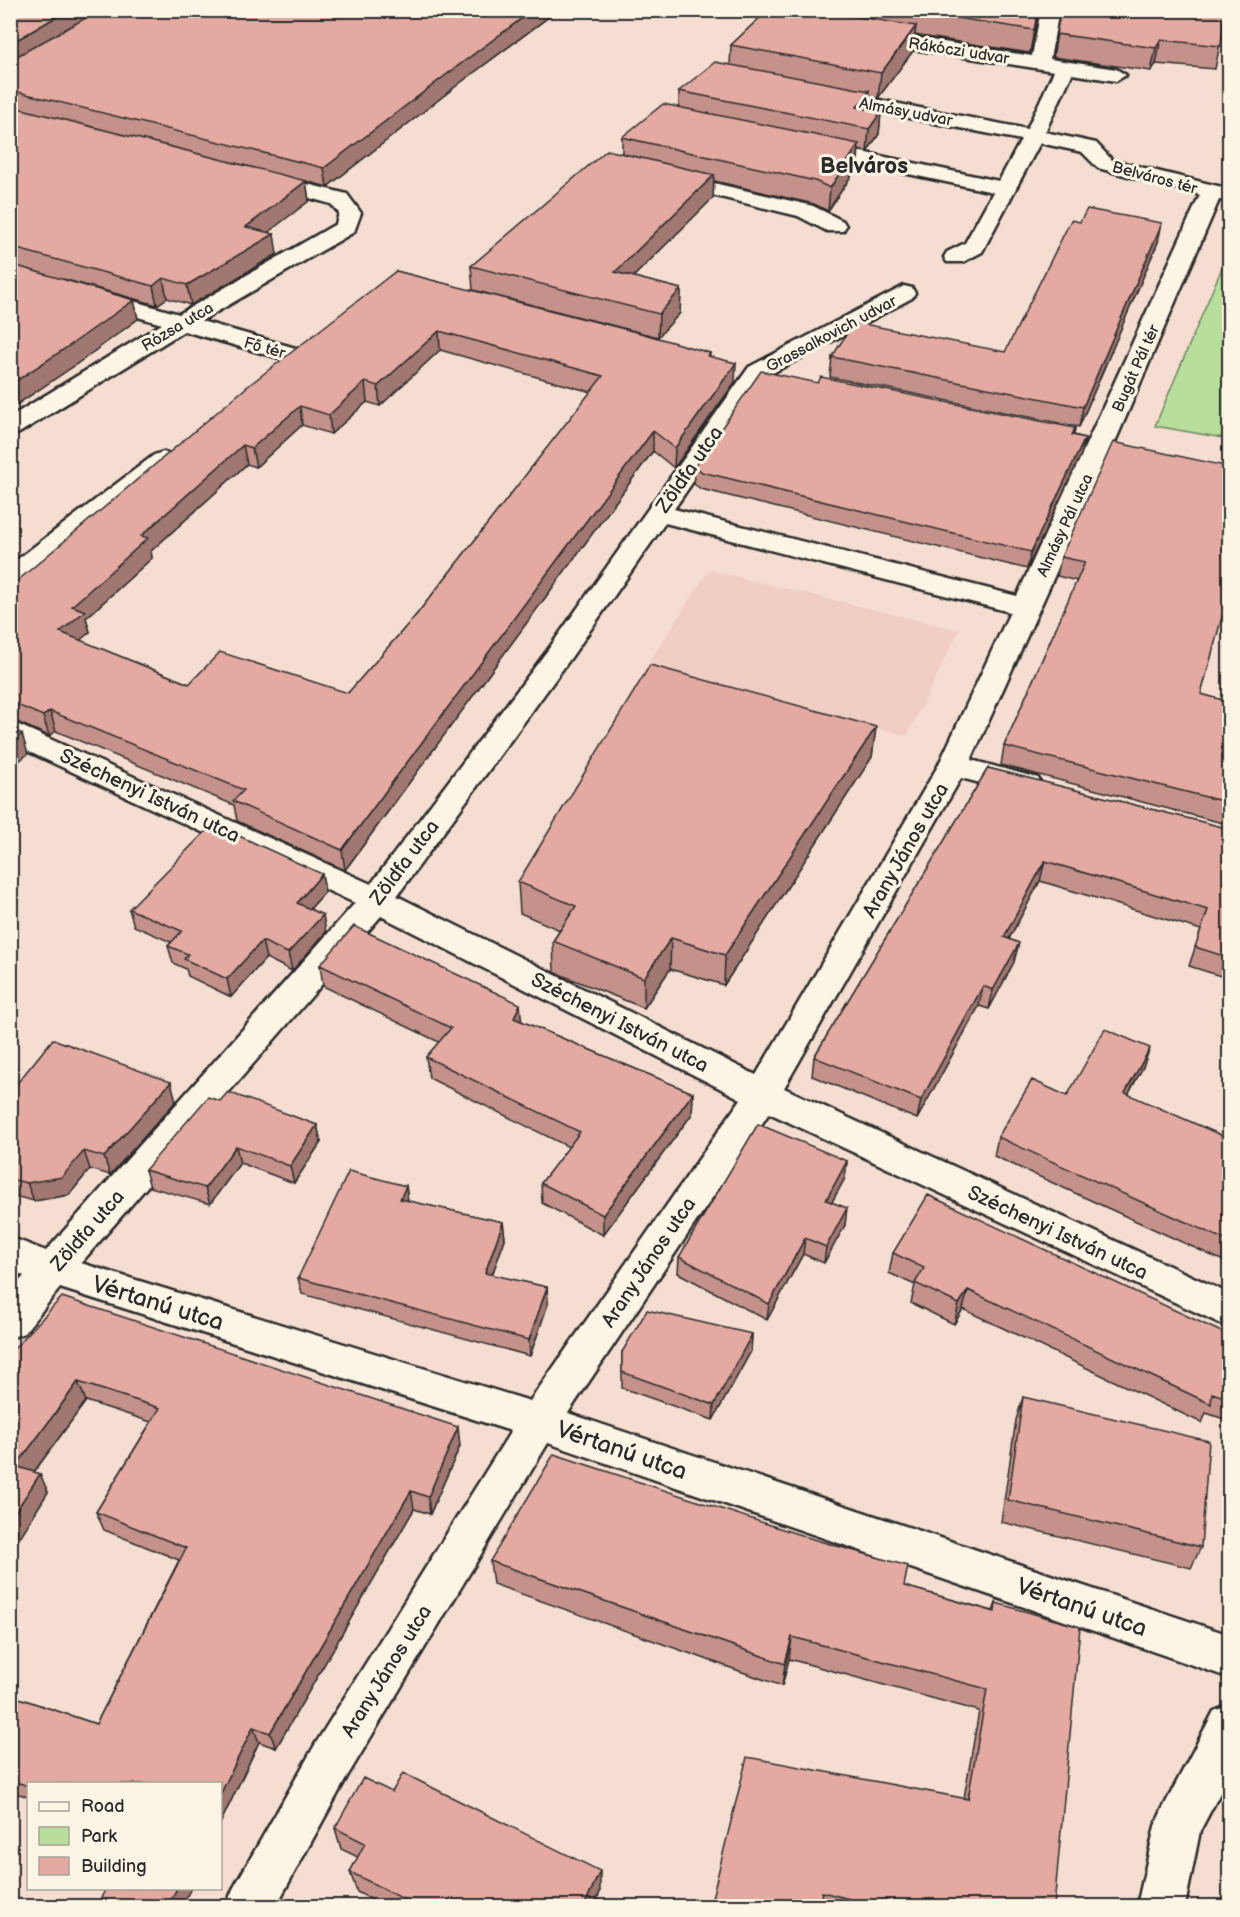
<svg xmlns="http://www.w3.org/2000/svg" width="1240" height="1917" viewBox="0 0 1240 1917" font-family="'Balsamiq Sans',sans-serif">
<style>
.built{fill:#f0cec3}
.green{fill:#b7df9b;stroke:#718563;stroke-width:1.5}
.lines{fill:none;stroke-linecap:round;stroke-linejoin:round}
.minor-casing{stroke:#2b2b2b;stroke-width:5}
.minor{fill:#fcf5e5;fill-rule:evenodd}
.wall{fill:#c4928b;stroke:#2b2b2b;stroke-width:1.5;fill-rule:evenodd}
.shaded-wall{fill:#a07771;stroke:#2b2b2b;stroke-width:1.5}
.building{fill:#e4aaa2;stroke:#2b2b2b;stroke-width:1.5;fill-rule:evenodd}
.labels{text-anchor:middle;stroke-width:6;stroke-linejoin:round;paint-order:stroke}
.far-street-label{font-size:16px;fill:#2b2b2b;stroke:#fcf5e5}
.street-label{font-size:20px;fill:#2b2b2b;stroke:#fcf5e5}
.far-district-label{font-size:22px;font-weight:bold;fill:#2b2b2b;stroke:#fcf5e5}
.near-street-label{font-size:24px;fill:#2b2b2b;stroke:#fcf5e5}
</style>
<rect width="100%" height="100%" fill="#f5ded1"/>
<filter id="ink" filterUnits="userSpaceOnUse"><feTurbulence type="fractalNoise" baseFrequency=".0167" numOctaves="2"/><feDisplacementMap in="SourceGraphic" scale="12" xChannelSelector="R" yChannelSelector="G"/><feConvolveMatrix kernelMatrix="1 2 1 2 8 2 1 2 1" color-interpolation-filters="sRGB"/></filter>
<g filter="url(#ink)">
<!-- built -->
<path class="built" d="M709 570 959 630 907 736 646 667Z"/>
<!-- green -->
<path class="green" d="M1229 251V439L1155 426Z"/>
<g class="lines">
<!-- minor casing -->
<g class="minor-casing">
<path id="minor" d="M1041 10H1059L1050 59 1116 69 1126 75 1116 81 1072 74 1045 132 1096 143 1112 160 1230 189V201L1219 200 1115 442 971 760 1038 778 1042 785 1038 792 1027 795 961 778 784 1088 1230 1294V1328L769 1113 568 1413 1230 1635V1678L548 1443 348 1775 276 1906H226L233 1889 316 1743 511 1431 60 1288 24 1333 10 1338V1292L24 1276 10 1270V1237L46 1251 355 903 10 743V721L371 884 550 647 749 367 904 286 912 288 915 293 912 298 765 377 674 509 1017 596 1200 195 1098 168 1082 152 1040 143 982 252 963 262H947L944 257 947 252 965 243 993 192 814 154 807 152 804 148 807 144 814 142 999 181 1021 140 823 101 813 95 823 89 1027 129 1054 71 868 42 859 36 868 30 1032 56ZM665 523 1010 612 938 766 756 1075 397 896 570 659ZM381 916 741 1099 530 1401 81 1263Z
M263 173 347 194 361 213 354 232 201 321 306 351 310 356 306 361H290L184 331 19 433 10 435V417L162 324 10 280V266L179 314 336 224 339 213 331 204 256 183 253 179 256 175Z
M670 173 813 206 843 221 846 226 843 231H827L798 216 663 183 660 179 663 175Z
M163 452 172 455 176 460 172 465 20 585 10 587V565L154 455Z
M1230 1705V1774L1200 1831 1185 1906H1137L1155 1826 1162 1810 1214 1711Z"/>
</g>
<!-- minor -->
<use href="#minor" class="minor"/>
</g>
<!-- wall -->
<path class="wall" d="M10 10H558L460 83 327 187 306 181 309 201 267 232 277 254 191 305 167 298 157 305 63 279 134 300 138 319 74 366 10 409Z
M768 10H1039L1030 53 915 35 913 51 878 98 869 97 868 109 881 112 879 134 867 152 859 150 857 167 828 211 814 204 714 181 713 198 633 277 681 289 680 313 658 337 473 290 471 266 622 153V137L679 107V91L730 65 731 45Z
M1061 10H1230V40L1221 39 1215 69 1156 64 1151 71 1053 57Z
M1230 168V186H1227Z
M1158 242 1079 427 830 377 832 357 1005 352Z
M396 271 710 353V357L735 382 674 468 653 451 345 870 237 821 234 805 56 731 49 736 10 719V587ZM440 350 591 392 417 614 348 693 189 684 79 640 90 632 86 618 152 558 151 551 247 464 256 467 302 425 331 434 367 402 380 406Z
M818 383 1075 428 1074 435 1085 438 1081 455 1027 569 701 489 694 484 695 466Z
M1230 467V624L1220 622 1201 694 1230 702V825L1001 765 1004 746 1077 581 1057 576 1061 557Z
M876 727 872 757 724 985 670 969 644 1008 554 972 553 941 560 930 520 913 518 882Z
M988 768 1230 829V979L1189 966 1201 930 1040 881 1009 939 1014 962 989 1009 979 1006 917 1119 812 1076 814 1057Z
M322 874 325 892 310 909 326 932 292 971 266 958 231 997 188 976 186 969 173 963 168 946 171 942 134 926 129 909Z
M320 965 521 1021 693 1093 692 1114 603 1235 542 1203 541 1183 569 1147 429 1078 426 1057 439 1042 323 986Z
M1143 1067 1128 1095 1230 1139V1264L994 1156 998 1137 1067 1096Z
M10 1092 176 1101 110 1175 90 1169 69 1195 34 1201 10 1195Z
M220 1101 317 1125 321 1142 294 1183 240 1163 210 1204 150 1187 145 1170Z
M847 1161 845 1178 832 1202 845 1225 824 1263 803 1254 767 1320 678 1273 679 1257Z
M406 1186 408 1201 503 1222 505 1239 492 1275 547 1287 548 1304 530 1356 302 1294 298 1278Z
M893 1253 1230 1336V1421L1206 1413 1202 1423 963 1309 954 1324 911 1303 915 1285 889 1273Z
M752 1334 751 1351 713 1420 622 1388V1352Z
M10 1353 460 1446 430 1514 414 1509 276 1748 259 1742 220 1824V1784H28V1797L10 1791V1695L96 1724 179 1560 104 1530 96 1512 151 1422 86 1401 34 1472 48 1492 10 1552Z
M1023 1397 1201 1547 1191 1568 1001 1522 1016 1420Z
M490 1561 904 1586 993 1611 996 1603 1054 1906H710L964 1798 979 1711 789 1659 782 1686 493 1584Z
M392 1792 600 1892 594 1906H384L357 1892 350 1872 358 1857 341 1849 335 1828Z"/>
<!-- shaded-wall -->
<path class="shaded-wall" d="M68 10H103L10 64V44Z
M533 10H558L460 83 327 187 324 168 459 65Z
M1038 10H1039L1030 53 1034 30Z
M916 26 913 51 878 98 881 73Z
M1161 40 1156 64 1151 71 1156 48Z
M869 91 867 113 857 107Z
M881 112 879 134 867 152 869 129Z
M859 144 857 167 828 211 830 188Z
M714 175 713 198 615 295V272Z
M306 181 309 201 249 247 246 227Z
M1162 223 1158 242 1079 427 1083 407Z
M274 234 277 254 191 305 187 285Z
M163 278 167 298 157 305 153 286Z
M681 289 680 313 658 337 659 314Z
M134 300 138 319 74 366 10 409V385Z
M439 331 440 350 380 406 378 386Z
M736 363 735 382 674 468 675 448Z
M365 382 367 402 331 434 329 415Z
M300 406 302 425 256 467 252 448Z
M653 431V451L345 870 342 850Z
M1085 438 1081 455 1027 569 1031 552Z
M243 445 247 464 151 551 152 558 86 618 90 632 65 653 60 632 72 606 141 536Z
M50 711 56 731 49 736 43 716Z
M876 727 872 757 724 985 725 955Z
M22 734 28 754 10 768V743Z
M1045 861 1040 881 999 957 1004 937Z
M322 874 325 892 300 920 297 903Z
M323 915 326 932 292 971 288 953Z
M671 938 670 969 644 1008V978Z
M262 941 266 958 231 997 227 979Z
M1019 943 1014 962 989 1009 993 990Z
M983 986 979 1006 917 1119 921 1100Z
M520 1004 522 1025 514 1018Z
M1150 1048 1143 1067 1119 1112 1125 1093Z
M171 1082 176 1101 110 1175 104 1157Z
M693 1093 692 1114 603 1235V1215Z
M317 1125 321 1142 294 1183 290 1166Z
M236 1146 240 1163 210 1204 205 1188Z
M84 1151 90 1169 69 1195 34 1201 27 1183Z
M847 1161 845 1178 824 1216 826 1200Z
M406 1186 408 1202 400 1199Z
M847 1208 845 1225 824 1263 826 1247Z
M503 1222 505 1239 487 1289 485 1273Z
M805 1238 803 1254 767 1320 769 1304Z
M547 1287 548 1304 530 1356 529 1340Z
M968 1290 963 1309 954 1324 959 1304Z
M752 1334 751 1351 713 1420 714 1405Z
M78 1382 86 1401 25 1484 16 1466Z
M458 1427 460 1446 430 1514 428 1497Z
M40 1474 48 1492 11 1552 10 1520Z
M411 1491 414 1509 276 1748 270 1733Z
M792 1637 789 1659 782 1686 785 1664Z
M253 1727 259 1742 220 1824V1795Z
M600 1871V1892L594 1906H584Z
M177 1888H191L182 1906H168Z"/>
<!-- building -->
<path class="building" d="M10 10H68L10 44Z
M100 10H533L459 65 324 168 10 90V60Z
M768 10H815L916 26 881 73 731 45Z
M905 10H1038L1034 30Z
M1061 10H1230V16H1224L1221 46 1161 40 1156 48 1056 34Z
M715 62 869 91 857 107 881 112 869 129 679 91Z
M663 104 859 144 830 188 815 181 622 137Z
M10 106 306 181 246 227 274 234 187 285 163 278 153 286 10 247Z
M607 150 714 175 615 272 681 289 659 314 471 266Z
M1087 209 1162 223 1083 407 832 357 854 322 1005 352 1071 220 1080 222Z
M10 264 134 300 69 346 10 385Z
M396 271 644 334 710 353 708 356 736 363 675 448 653 431 342 850 233 801 244 790 50 711 43 716 10 702V587L248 386ZM439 331 603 376 417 614 348 693 220 652 189 684 60 632 85 611 72 606 148 538 141 536 243 445 252 448 300 406 329 415 365 382 378 386Z
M761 371 818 383 821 377 1075 428 1072 435 1085 438 1031 552 702 472 695 466Z
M1113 442 1230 467V603L1226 602 1201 694 1230 702V803L1004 746 1085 562 1061 557Z
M650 665 876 727 725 955 671 938 644 978 553 941 576 906 518 882Z
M10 728 22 734 10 743Z
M988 768 1230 829V958L1195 947 1208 910 1045 861 1004 937 1019 943 993 990 983 986 921 1100 814 1057Z
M213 824 322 874 297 903 323 915 288 953 262 941 227 979 184 959 188 954 168 946 182 931 129 909Z
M354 926 520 1004 514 1018 693 1093 603 1215 541 1183 580 1132 426 1057 451 1028 320 965Z
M1105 1029 1150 1048 1125 1093 1230 1139V1242L998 1137 1032 1080 1067 1096Z
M53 1039 171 1082 104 1157 84 1151 62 1177 27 1183 10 1179V1092Z
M228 1092 317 1125 290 1166 236 1146 205 1188 145 1170 208 1097 220 1101Z
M758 1124 847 1161 826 1200 847 1208 826 1247 805 1238 769 1304 679 1257Z
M349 1171 406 1186 400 1199 503 1222 485 1273 547 1287 529 1340 298 1278Z
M928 1195 1230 1336V1399L1212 1393 1211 1404 968 1290 959 1304 915 1283 924 1268 893 1253Z
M62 1297 458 1427 428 1497 411 1491 270 1733 253 1727 220 1795V1784H28V1786L10 1780V1695L96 1724 186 1548 96 1512 160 1408 78 1382 16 1466 40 1474 10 1520V1353Z
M647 1310 752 1334 714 1405 622 1372V1352Z
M1023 1397 1209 1441 1201 1547 1008 1500Z
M554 1454 816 1540 908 1566 904 1586 995 1612 996 1603 1080 1627 1054 1906H877L822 1892 819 1906H710L747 1757 968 1799 987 1689 792 1637 785 1664 490 1561Z
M403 1773 600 1871 584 1906H417L350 1872 365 1843 335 1828 363 1778 392 1792Z
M106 1888H177L168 1906H97Z
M10 1898 29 1906H10Z"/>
</g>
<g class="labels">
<!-- far-street labels -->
<g class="far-street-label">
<text transform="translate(959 50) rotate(9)" y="6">Rákóczi udvar</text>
<text transform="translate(906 111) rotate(11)" y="6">Almásy udvar</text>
<text transform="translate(1155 177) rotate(15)" y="6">Belváros tér</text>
<text transform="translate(177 326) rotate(-31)" y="6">Rózsa utca</text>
<text transform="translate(831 333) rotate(-28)" y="6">Grassalkovich udvar</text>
<text transform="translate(265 347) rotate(16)" y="6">Fő tér</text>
<text transform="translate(1135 368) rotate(-66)" y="6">Bugát Pál tér</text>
<text transform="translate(1064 525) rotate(-65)" y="6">Almásy Pál utca</text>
</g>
<!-- street labels -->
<g class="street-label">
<text transform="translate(689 469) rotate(-55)" y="7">Zöldfa utca</text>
<text transform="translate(150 795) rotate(25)" y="7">Széchenyi István utca</text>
<text transform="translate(905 850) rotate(-60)" y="7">Arany János utca</text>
<text transform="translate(404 862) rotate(-53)" y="7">Zöldfa utca</text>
<text transform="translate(620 1022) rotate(27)" y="7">Széchenyi István utca</text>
<text transform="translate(87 1230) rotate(-49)" y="7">Zöldfa utca</text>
<text transform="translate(1058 1232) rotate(25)" y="7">Széchenyi István utca</text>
<text transform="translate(648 1262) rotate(-56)" y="7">Arany János utca</text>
<text transform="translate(386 1671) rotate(-58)" y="7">Arany János utca</text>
</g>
<!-- far-district labels -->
<g class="far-district-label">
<text x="864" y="173">Belváros</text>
</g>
<!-- near-street labels -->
<g class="near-street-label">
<text transform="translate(158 1303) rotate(17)" y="8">Vértanú utca</text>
<text transform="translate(622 1450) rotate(19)" y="8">Vértanú utca</text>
<text transform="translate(1082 1607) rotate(19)" y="8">Vértanú utca</text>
</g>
</g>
<!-- margin -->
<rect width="1240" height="1917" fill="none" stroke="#fcf5e5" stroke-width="36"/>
<rect x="18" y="18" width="1204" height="1881" fill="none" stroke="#2b2b2b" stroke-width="2" filter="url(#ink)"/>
<!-- legend -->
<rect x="27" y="1782" width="195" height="108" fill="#fcf5e5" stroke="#a8a49b" stroke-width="1.5"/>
<rect x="39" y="1802" width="30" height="9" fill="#fcf5e5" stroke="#a8a49b" stroke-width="1.5"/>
<text x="81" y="1812" font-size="18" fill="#2b2b2b">Road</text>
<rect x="39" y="1827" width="30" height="18" fill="#b7df9b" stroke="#a8a49b" stroke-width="1.5"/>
<text x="81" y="1842" font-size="18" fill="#2b2b2b">Park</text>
<rect x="39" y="1857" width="30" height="18" fill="#e4aaa2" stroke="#a8a49b" stroke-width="1.5"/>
<text x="81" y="1872" font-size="18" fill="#2b2b2b">Building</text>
</svg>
